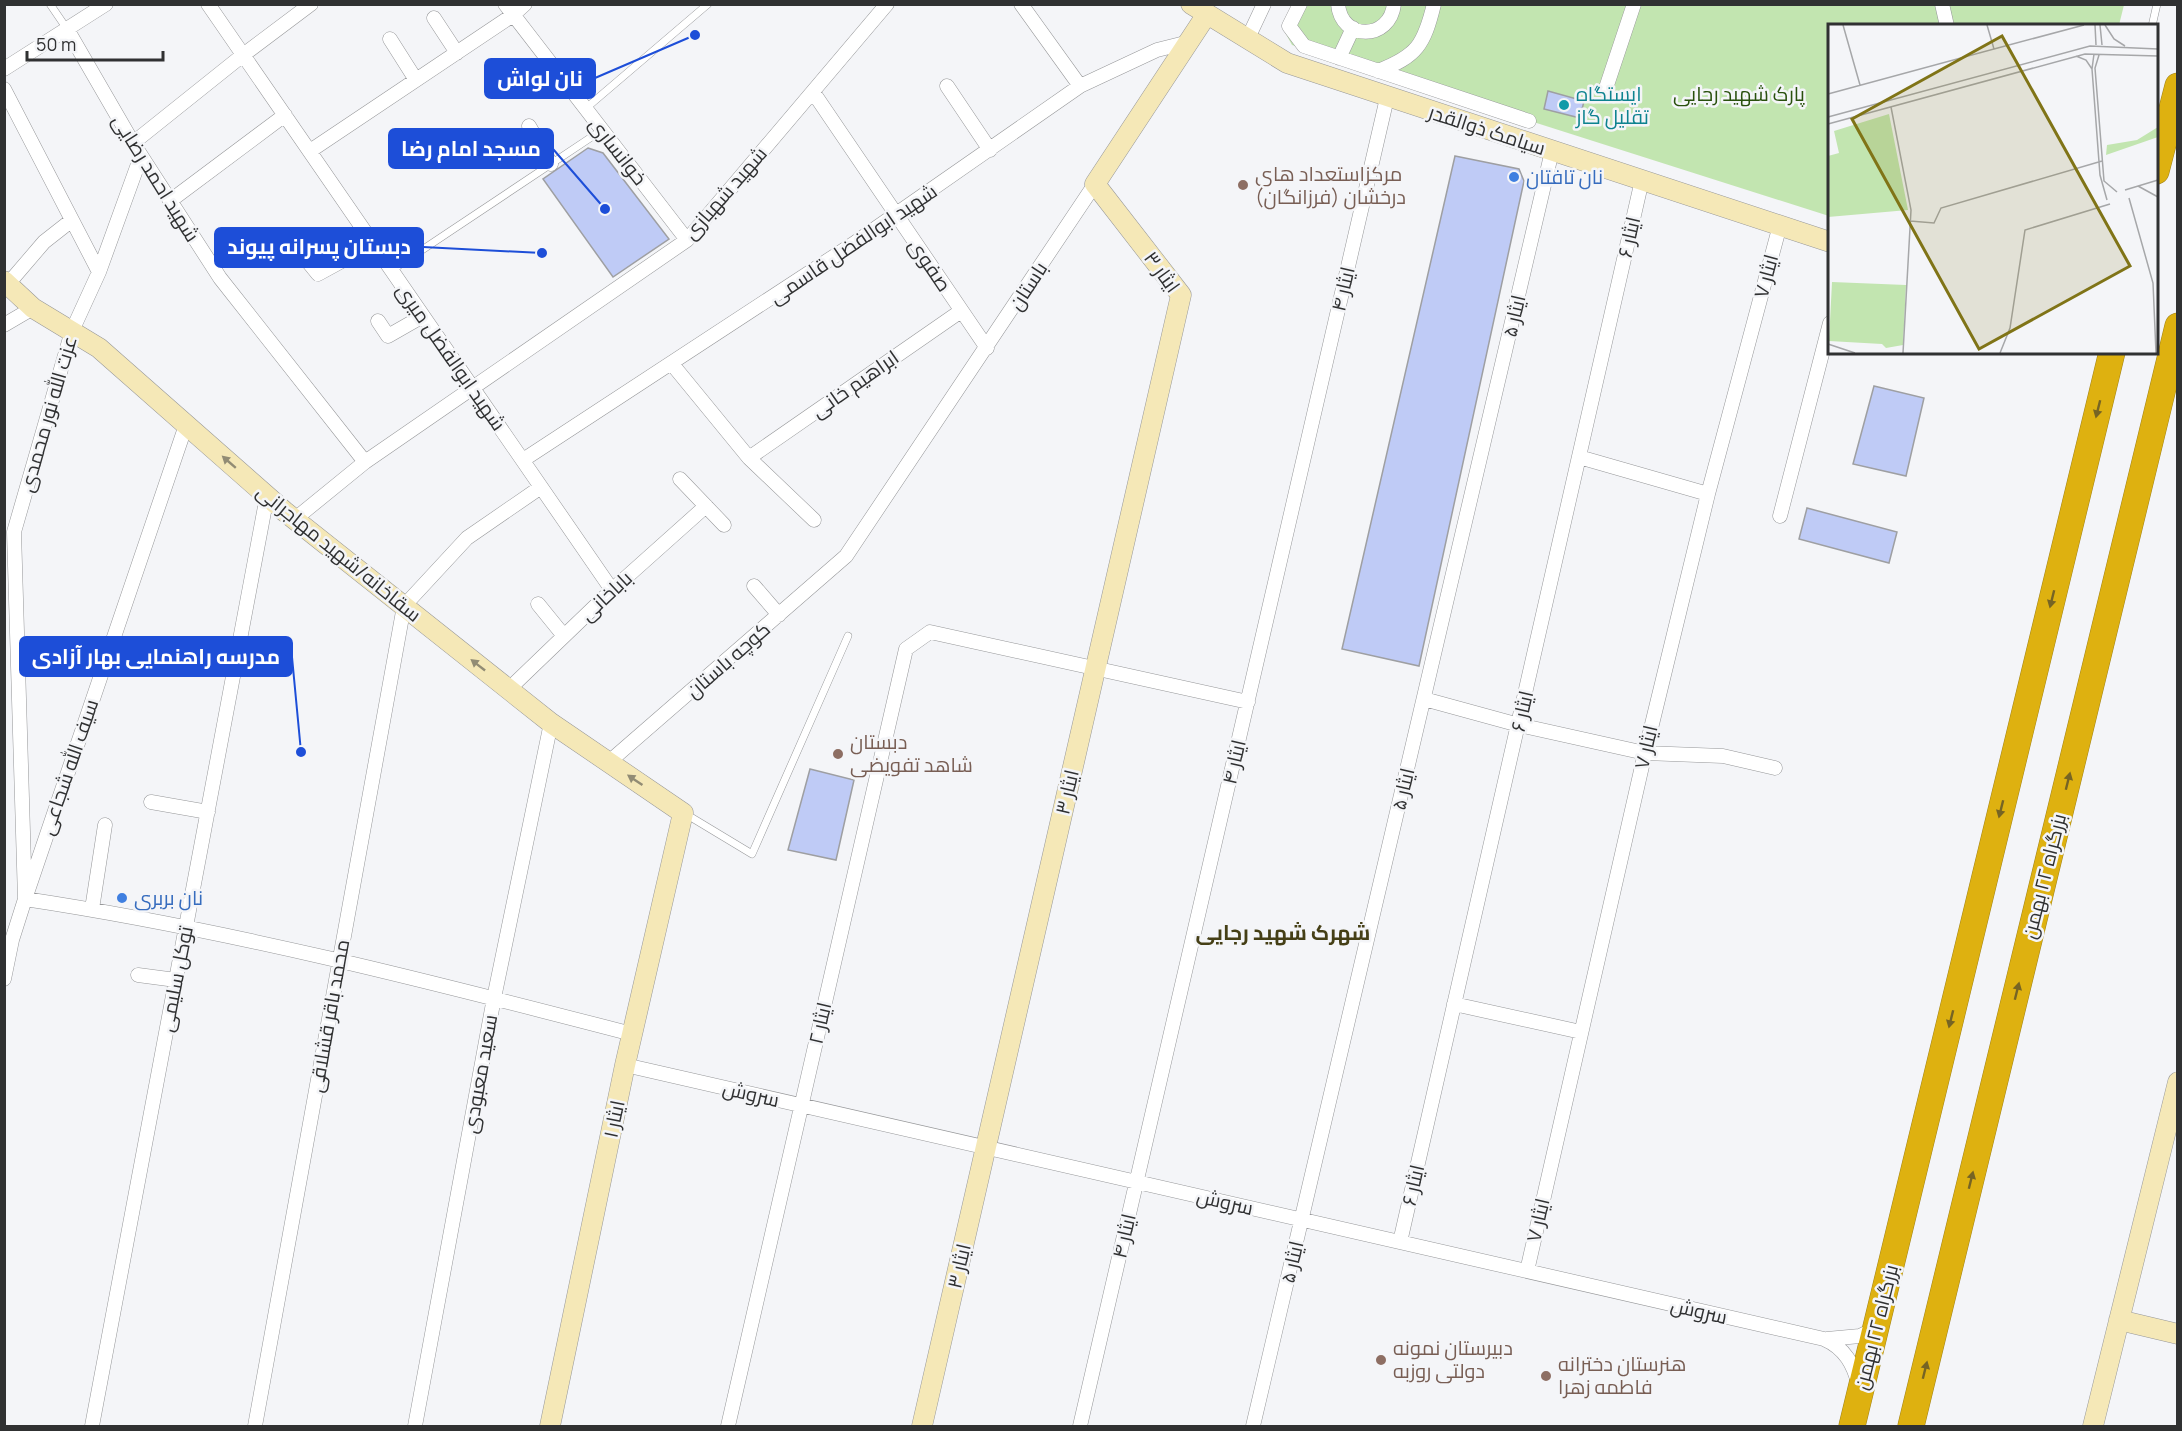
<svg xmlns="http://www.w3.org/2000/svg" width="2182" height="1431" viewBox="0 0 2182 1431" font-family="Manrope,Cairo,sans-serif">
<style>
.green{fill:#c2e5b0}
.building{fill:#bfcbf6;stroke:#9e9fa2;stroke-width:1.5}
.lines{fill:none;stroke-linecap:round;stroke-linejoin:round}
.lane-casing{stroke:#969799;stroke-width:8}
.street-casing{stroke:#969799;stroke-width:15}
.secondary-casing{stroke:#969799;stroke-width:21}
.highway-casing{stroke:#a1841c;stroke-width:27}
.lane{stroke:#fff;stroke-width:7}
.street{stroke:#fff;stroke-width:14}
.secondary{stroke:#f5e8b7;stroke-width:20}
.highway{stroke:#deb110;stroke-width:26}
.oneway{fill:#766424}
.oneway2{fill:#928c74}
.culture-dot{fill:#0f9aa8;stroke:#f4f5f8;stroke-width:2}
.shop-dot{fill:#3f7fe0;stroke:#f4f5f8;stroke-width:2}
.education-dot{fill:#8d6e63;stroke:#f4f5f8;stroke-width:2}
.labels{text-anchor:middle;stroke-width:5;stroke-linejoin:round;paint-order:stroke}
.culture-label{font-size:20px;fill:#0d838f;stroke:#f4f5f8;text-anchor:start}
.park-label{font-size:20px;fill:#29510d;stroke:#f4f5f8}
.street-label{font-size:20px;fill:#303132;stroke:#f4f5f8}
.education-label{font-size:20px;fill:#785e54;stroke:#f4f5f8;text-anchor:start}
.shop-label{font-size:20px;fill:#366cbe;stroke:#f4f5f8;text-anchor:start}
.neighbourhood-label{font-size:21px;font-weight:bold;fill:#453f16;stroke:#f4f5f8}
.inset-road{fill:none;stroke:#a6a7a9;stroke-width:1.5}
.view{fill:#807417;fill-opacity:0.15;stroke:#807417;stroke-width:3}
.inset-edge{fill:none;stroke:#303132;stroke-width:3}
.leader{fill:none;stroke:#1d4ed8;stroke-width:2}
.callout-dot{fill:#1d4ed8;stroke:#f4f5f8;stroke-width:2}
.callout{fill:#1d4ed8;stroke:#1d4ed8;stroke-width:2}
.callout-label{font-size:21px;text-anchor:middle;font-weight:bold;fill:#fff}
</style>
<rect width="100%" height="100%" fill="#f4f5f8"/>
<!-- green -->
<path class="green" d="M1293 4 2124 5 2119 25 1830 26 1829 216 1292 45 1282 27Z"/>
<!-- building -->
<path class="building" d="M1548 91 1584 101 1580 118 1544 109Z
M588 148 603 153 669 239 613 277 543 179Z
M1455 156 1519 169 1524 181 1419 666 1342 649Z
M1874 386 1924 398 1906 476 1853 464Z
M1807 508 1897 532 1889 563 1799 539Z
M810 769 854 780 836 860 788 850Z"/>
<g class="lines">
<!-- lane casing -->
<g class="lane-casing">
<path id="lane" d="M50 4 67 29
M2152 26 2157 4
M585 109 708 4
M392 270 602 130
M684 813 752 854 848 636"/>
</g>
<!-- street casing -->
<g class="street-casing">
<path id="street" d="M208 4 612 590
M505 4 687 240
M1021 4 1080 86
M1300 4 1289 26 1304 46 1529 121
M1338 4C1341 41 1390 41 1394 4
M1942 4 1947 26
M434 18 457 53
M67 29 133 143 220 278 365 462
M1248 38 1264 4
M390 39 416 80
M1339 58 1353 28
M4 69 106 4
M1378 71C1417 56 1424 45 1434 4
M947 86 990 150
M1606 88 1634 4
M4 89 99 272
M813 92 987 348
M529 126 551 164
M133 143 243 55 311 4
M310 151 513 15 525 4
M141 156 99 272 72 331 14 532 25 899C230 930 432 982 632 1034
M170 201 285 115
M305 258 318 274 373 244
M8 284 44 242 72 220
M378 321 388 336 423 316
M4 325 33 308
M672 364 749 458 814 520
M1579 457 1708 494
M749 458 961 311
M523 460 856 242 1080 86 1157 50 1189 42
M680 479 724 525
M1780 516 1830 323
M295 519 365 462 687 240 887 4
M754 586 779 615
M538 604 564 636
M509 689 612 590 706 506
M1424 699 1519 725 1645 753 1723 756 1775 768
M609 762 846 556 1095 184
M151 802 208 812
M92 909 105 825
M138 975 176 980
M4 979 12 940 25 899 186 425
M1454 1004 1581 1032
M625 1065 1824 1339C1845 1348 1854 1365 1859 1386
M1400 1242 1642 180
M1527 1271 1645 753 1708 494 1780 225
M1827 1339 1860 1336 1876 1328
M92 1426 267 496
M255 1426 404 606 467 538 541 487
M415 1426 494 998 551 723
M728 1426 906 649 930 632 1248 702
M1080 1426 1387 98
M1253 1426 1552 151"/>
</g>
<!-- secondary casing -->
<g class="secondary-casing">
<path id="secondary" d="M1191 4 1287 63 1830 242
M4 281 33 308 99 348 284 511 551 723 683 813 625 1065 550 1426
M2119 1320 2178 1334
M922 1426 1181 295 1095 184 1207 14
M2093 1426 2178 1082"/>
</g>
<!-- highway casing -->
<g class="highway-casing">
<path id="highway" d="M2156 171 2178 86
M1852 1426 2112 352
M1911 1426 2178 326"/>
</g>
<!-- lane -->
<use href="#lane" class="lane"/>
<!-- street -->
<use href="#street" class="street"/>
<!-- secondary -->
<use href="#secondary" class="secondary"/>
<!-- highway -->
<use href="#highway" class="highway"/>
</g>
<!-- one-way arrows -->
<defs><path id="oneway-solid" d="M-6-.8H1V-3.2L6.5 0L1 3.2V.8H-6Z" transform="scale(1.5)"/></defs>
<g class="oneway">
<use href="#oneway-solid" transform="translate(2098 409) rotate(104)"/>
<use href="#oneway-solid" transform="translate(2052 599) rotate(104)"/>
<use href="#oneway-solid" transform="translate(2068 781) rotate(-76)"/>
<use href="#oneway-solid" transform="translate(2001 809) rotate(104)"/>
<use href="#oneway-solid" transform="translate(2017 991) rotate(-76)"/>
<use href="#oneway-solid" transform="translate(1951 1019) rotate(104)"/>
<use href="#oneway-solid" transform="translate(1971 1180) rotate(-76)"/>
<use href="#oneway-solid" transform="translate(1925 1370) rotate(-76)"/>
</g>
<g class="oneway2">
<use href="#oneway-solid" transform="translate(229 462) rotate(-139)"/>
<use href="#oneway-solid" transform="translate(478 665) rotate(-142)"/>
<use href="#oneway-solid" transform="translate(635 780) rotate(-146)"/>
</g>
<!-- markers -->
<circle class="culture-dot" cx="1564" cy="105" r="6"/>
<g class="shop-dot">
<circle cx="1514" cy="177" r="6"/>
<circle cx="122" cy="898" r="6"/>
</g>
<g class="education-dot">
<circle cx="1243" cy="185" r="6"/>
<circle cx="838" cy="754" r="6"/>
<circle cx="1381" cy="1360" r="6"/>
<circle cx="1546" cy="1376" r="6"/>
</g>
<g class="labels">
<!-- culture labels -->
<g class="culture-label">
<text x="1576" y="101">ایستگاه<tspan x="1576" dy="23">تقلیل گاز</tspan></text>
</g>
<!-- park labels -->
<g class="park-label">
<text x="1739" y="101">پارک شهید رجایی</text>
</g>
<!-- street labels -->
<g class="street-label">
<text transform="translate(1487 130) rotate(18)" y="7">سیامک ذوالقدر</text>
<text transform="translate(618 151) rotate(52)" y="7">خوانساری</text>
<text transform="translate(156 178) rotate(58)" y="7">شهید احمد رضایی</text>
<text transform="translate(725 193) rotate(-49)" y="7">شهید شهبازی</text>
<text transform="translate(1629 237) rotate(-77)" y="7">ایثار ۶</text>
<text transform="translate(853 244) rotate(-34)" y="7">شهید ابوالفضل قاسمی</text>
<text transform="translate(930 265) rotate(56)" y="7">صفوی</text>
<text transform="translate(1162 272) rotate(54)" y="7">ایثار ۳</text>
<text transform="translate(1766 276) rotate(-75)" y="7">ایثار ۷</text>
<text transform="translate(1028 286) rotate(-57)" y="7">باستان</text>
<text transform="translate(1343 289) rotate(-77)" y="7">ایثار ۴</text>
<text transform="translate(1514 316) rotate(-77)" y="7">ایثار ۵</text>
<text transform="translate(451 357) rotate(55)" y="7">شهید ابوالفضل میری</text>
<text transform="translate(855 384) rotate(-35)" y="7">ابراهیم خانی</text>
<text transform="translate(48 414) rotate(-74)" y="7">عزت الله نور محمدی</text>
<text transform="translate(339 553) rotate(39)" y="7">سقاخانه/شهید مهاجرانی</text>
<text transform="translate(606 596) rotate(-43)" y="7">باباخانی</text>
<text transform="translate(728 660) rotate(-41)" y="7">کوچه باستان</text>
<text transform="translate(1522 711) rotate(-77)" y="7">ایثار ۶</text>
<text transform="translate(1646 747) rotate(-77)" y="7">ایثار ۷</text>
<text transform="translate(1234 762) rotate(-77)" y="7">ایثار ۴</text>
<text transform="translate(69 767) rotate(-71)" y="7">سیف الله شجاعی</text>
<text transform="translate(1403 789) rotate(-77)" y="7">ایثار ۵</text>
<text transform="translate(1067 792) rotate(-77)" y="7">ایثار ۳</text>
<text transform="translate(2044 876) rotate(-76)" y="7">بزرگراه ۲۲ بهمن</text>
<text transform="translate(176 979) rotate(-79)" y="7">توکل سلیمی</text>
<text transform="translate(329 1016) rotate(-80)" y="7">محمد باقر قشلاقی</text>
<text transform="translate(820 1023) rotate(-77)" y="7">ایثار ۲</text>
<text transform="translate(480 1074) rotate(-80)" y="7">سعید معبودی</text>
<text transform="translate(751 1094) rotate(13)" y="7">سروش</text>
<text transform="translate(614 1119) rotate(-78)" y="7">ایثار ۱</text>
<text transform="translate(1413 1185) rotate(-77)" y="7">ایثار ۶</text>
<text transform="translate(1225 1202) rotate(13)" y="7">سروش</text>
<text transform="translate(1538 1220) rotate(-77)" y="7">ایثار ۷</text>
<text transform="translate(1124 1236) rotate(-77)" y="7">ایثار ۴</text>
<text transform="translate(1292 1262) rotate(-77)" y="7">ایثار ۵</text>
<text transform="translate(959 1266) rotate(-77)" y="7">ایثار ۳</text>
<text transform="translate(1699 1311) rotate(13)" y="7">سروش</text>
<text transform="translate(1876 1327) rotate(-76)" y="7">بزرگراه ۲۲ بهمن</text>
</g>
<!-- education labels -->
<g class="education-label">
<text x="1255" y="181">مرکزاستعداد های<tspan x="1255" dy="23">درخشان (فرزانگان)</tspan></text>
<text x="850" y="749">دبستان<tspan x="850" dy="23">شاهد تفویضی</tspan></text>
<text x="1393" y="1355">دبیرستان نمونه<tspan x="1393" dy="23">دولتی روزبه</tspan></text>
<text x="1558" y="1371">هنرستان دخترانه<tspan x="1558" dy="23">فاطمه زهرا</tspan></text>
</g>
<!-- shop labels -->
<g class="shop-label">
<text x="1526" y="184">نان تافتان</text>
<text x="134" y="905">نان بربری</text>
</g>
<!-- neighbourhood labels -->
<g class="neighbourhood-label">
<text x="1283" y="940">شهرک شهید رجایی</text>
</g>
</g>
<!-- overview -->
<g transform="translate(1828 24)">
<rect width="330" height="330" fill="#f4f5f8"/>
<path d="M61 90 80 186 0 193V132L11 129 6 107ZM330 103V113L278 131 279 121 309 116ZM4 258 78 261 75 321 58 324 54 320 1 317Z" fill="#c2e5b0"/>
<path class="inset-road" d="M15 1 32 61M267 1 268 21M272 1 274 21M277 1 286 15 297 22M166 25 256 1M266 30 264 45 272 151 279 176M271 31 267 44 276 157 289 168M248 32 258 36 264 45M0 70 166 25 159 1M63 83 83 186 75 329M0 93 262 22 330 25M0 100 257 30 330 32M310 162 330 173M297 166 330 156M301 174 325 259 328 329M82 197 106 199 113 184 274 137M0 320 27 329M172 329 182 304 197 206 282 180"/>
<path class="view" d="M174 12 302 242 151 325 24 95Z"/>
<rect width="330" height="330" class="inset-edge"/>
</g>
<!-- callouts -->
<path class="leader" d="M695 35L595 78M605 209L553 149M542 253L423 247M301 752L292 657"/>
<g class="callout-dot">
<circle cx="695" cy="35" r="6"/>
<circle cx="605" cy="209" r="6"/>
<circle cx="542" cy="253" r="6"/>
<circle cx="301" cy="752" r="6"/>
</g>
<g class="callout">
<rect x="485" y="59" width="110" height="39" rx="6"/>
<rect x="389" y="129" width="164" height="39" rx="6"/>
<rect x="215" y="228" width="208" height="39" rx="6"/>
<rect x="20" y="637" width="272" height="39" rx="6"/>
</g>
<g class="callout-label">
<text x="540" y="86">نان لواش</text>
<text x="471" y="156">مسجد امام رضا</text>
<text x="319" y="254">دبستان پسرانه پیوند</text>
<text x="156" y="664">مدرسه راهنمایی بهار آزادی</text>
</g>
<!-- border -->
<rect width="2182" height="1431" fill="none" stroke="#303132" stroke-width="12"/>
<!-- scale -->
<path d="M27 51v9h136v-9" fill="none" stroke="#303132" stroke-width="3"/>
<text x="36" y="51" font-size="18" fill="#303132" stroke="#f4f5f8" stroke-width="4.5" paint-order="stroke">50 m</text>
</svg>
